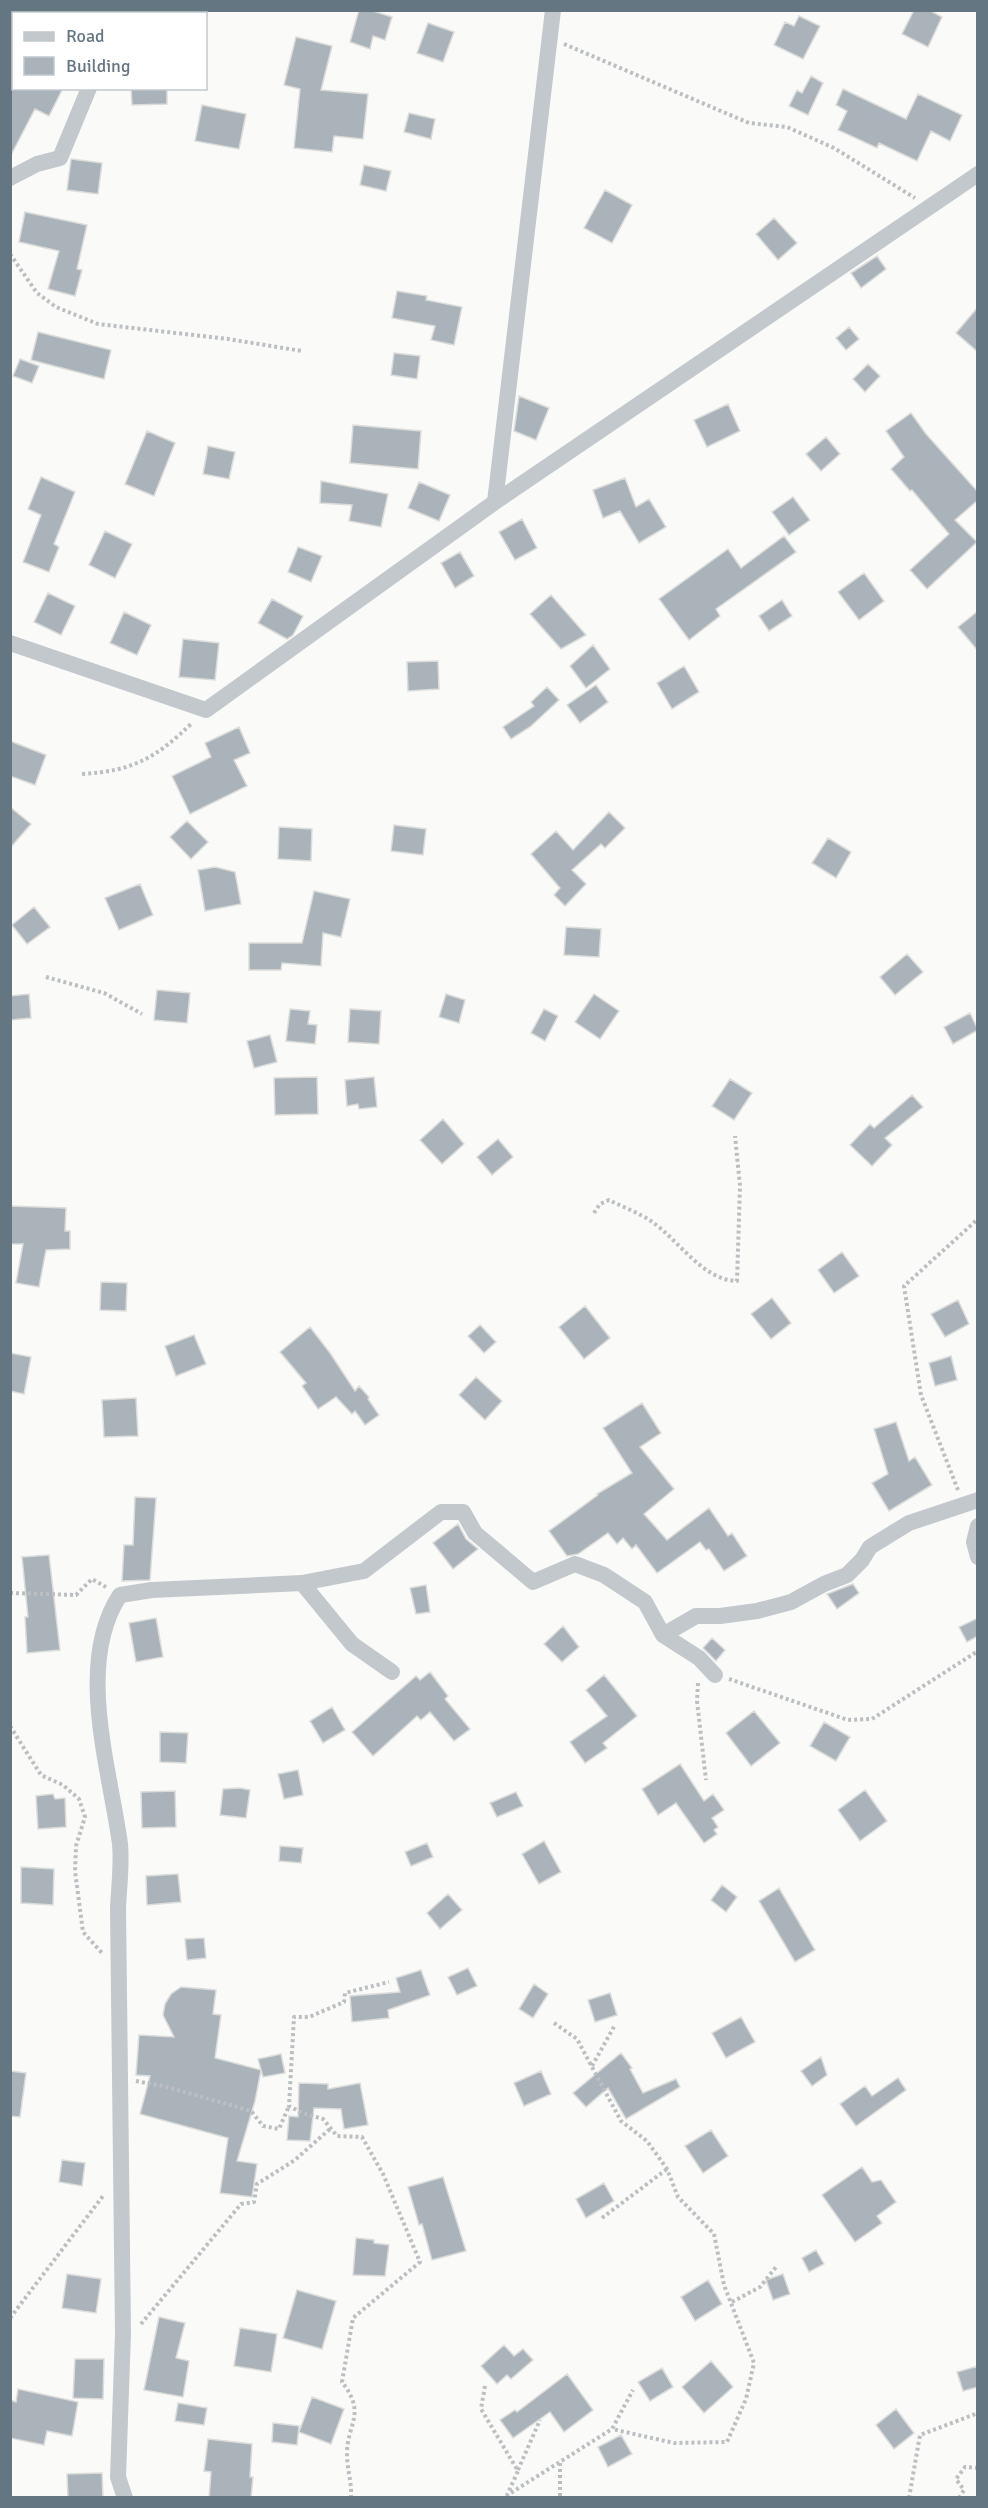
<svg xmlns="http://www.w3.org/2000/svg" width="988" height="2508" viewBox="0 0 988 2508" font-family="Signika,sans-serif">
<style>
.building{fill:#aab3b9;stroke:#dcdcda;stroke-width:1.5}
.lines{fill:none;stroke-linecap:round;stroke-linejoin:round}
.path{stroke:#bbbfc2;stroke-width:4;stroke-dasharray:3 3;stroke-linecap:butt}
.street{stroke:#c3c8cc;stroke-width:16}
</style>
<rect width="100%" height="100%" fill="#fafaf8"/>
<!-- building -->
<path class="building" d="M359 10H370L392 17 385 40 373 36 370 49 350 42Z
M914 10H929L942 17 928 47 902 34Z
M799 16 820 26 803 59 774 45 785 22 794 26Z
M428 23 454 32 443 62 417 53Z
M296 37 332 46 321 90 368 94 363 139 334 136 332 152 294 148 300 89 284 85Z
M811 76 823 83 808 115 789 106 797 90 802 93Z
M10 88H63L49 116 35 109 10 157Z
M131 88H167V104L132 105Z
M843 89 906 119 918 94 962 115 950 141 931 131 917 161 879 143 877 148 838 130 847 111 836 105Z
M202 105 246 114 239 149 195 141Z
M409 113 435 119 431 139 404 132Z
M71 159 102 163 98 194 67 190Z
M364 165 391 171 386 191 360 185Z
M605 190 632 205 612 243 584 228Z
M25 212 87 225 77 269 82 270 75 296 48 289 59 251 19 242Z
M774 218 797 243 778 260 756 234Z
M877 256 886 269 861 288 851 273Z
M397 291 427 296 426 300 462 307 454 345 431 340 435 326 392 318Z
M978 307V352L956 333Z
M849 327 859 339 846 350 836 338Z
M38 332 111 350 104 379 31 360Z
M394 353 420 356 417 379 391 375Z
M20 359 39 366 32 383 13 376Z
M868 364 880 376 865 392 853 379Z
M519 396 549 408 536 440 514 431Z
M728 404 740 431 707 447 694 420Z
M911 413 926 434 978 492V500L955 520 977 542 927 589 910 570 949 534 912 490 910 491 891 469 904 457 886 431Z
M353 425 421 431 418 469 350 463Z
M147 431 175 443 154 496 125 484Z
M826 437 840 454 821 471 806 454Z
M208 446 235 452 229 479 203 474Z
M41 477 75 492 54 544 59 547 49 572 23 562 41 515 28 509Z
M625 478 636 507 649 499 666 527 639 543 620 511 603 518 593 490Z
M321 481 388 494 381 527 349 521 352 505 320 503Z
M419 482 450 495 439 521 408 508Z
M793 497 810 520 789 535 772 512Z
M522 519 537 548 515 560 499 532Z
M105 531 132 544 115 578 89 565Z
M784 536 796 552 716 609 720 616 689 640 659 599 728 549 741 568Z
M298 547 322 556 311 582 288 572Z
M460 552 474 576 455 588 441 563Z
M864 573 884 601 859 620 838 592Z
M48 593 75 606 61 635 34 622Z
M551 595 586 635 561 649 530 614Z
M272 599 303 616 293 635 287 639 258 623Z
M782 600 792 616 769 631 759 616Z
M978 611V651L958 627Z
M124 612 151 625 137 655 110 643Z
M183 639 219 643 215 680 179 677Z
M593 645 610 669 586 688 570 666Z
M438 661 439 689 408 691 407 662Z
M684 666 699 692 672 709 657 683Z
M596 685 608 702 580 723 567 705Z
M547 687 559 700 530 727 511 739 503 727 534 706 531 702Z
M239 727 250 753 234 760 247 786 190 814 172 776 211 757 205 743Z
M10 741 46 755 35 785 10 776Z
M10 807 31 824 10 848Z
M609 812 625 828 605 848 601 844 572 870 586 884 565 906 554 895 560 888 531 854 556 831 573 850Z
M187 821 208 842 191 859 170 837Z
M394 825 426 829 423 855 391 851Z
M279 827 312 829 311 861 278 859Z
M828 838 851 852 836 878 812 863Z
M215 867 235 872 241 904 205 911 198 870Z
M140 884 153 915 119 930 105 898Z
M314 891 350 899 341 937 323 933 321 966 282 963 281 970H249V943H302Z
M34 907 50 927 27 944 12 925Z
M566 927 601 929 599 957 564 955Z
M907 954 923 972 895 995 880 977Z
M157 990 190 993 187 1023 154 1020Z
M29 994 31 1018 11 1020 10 996Z
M446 994 465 1000 459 1023 439 1017Z
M594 994 619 1011 600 1039 575 1022Z
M290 1009 310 1011 308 1024 317 1025 315 1044 286 1041Z
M350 1009 381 1011 379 1044 348 1042Z
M544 1009 558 1016 545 1041 531 1033Z
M970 1013 978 1030 953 1044 944 1027Z
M270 1035 277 1062 254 1068 247 1041Z
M317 1077 318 1114 275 1115 274 1078Z
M374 1077 377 1107 359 1109 358 1104 347 1106 345 1080Z
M730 1079 752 1093 734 1120 712 1106Z
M912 1095 923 1107 885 1138 892 1145 872 1166 850 1145 870 1124 874 1128Z
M443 1119 464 1144 442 1164 420 1140Z
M498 1139 513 1157 492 1175 477 1157Z
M10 1206 66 1208 65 1231H70V1249L46 1250 39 1287 16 1283 23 1244H10Z
M842 1252 859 1276 834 1293 818 1270Z
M101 1282 127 1283 126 1311 100 1310Z
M772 1298 791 1323 771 1339 751 1314Z
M958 1300 969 1324 945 1337 931 1314Z
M585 1306 610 1338 584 1359 559 1327Z
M480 1325 496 1342 484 1353 468 1336Z
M310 1327 330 1353 355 1391 359 1386 369 1397 368 1399 379 1415 365 1425 355 1411 352 1414 336 1397 318 1409 302 1386 306 1383 280 1352Z
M194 1335 206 1364 176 1376 165 1346Z
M10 1353 31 1357 24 1394 10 1391Z
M951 1356 957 1380 935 1386 929 1363Z
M476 1377 502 1401 485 1420 459 1395Z
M136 1398 138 1436 104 1437 102 1400Z
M642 1403 661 1433 640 1447 674 1489 644 1514 667 1540 709 1508 728 1536 732 1533 747 1556 724 1571 709 1549 706 1550 700 1542 657 1573 636 1545 632 1549 623 1538 617 1544 608 1533 578 1554 567 1556 549 1531 598 1495 597 1494 632 1473 603 1428Z
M896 1422 909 1461 915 1457 932 1485 889 1511 872 1483 888 1474 874 1429Z
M135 1497 156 1498 150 1580 122 1581 124 1545H133Z
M458 1524 466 1539 478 1549 453 1569 433 1543Z
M49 1555 60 1650 27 1653 25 1617H28L22 1557Z
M853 1584 859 1593 837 1609 827 1594Z
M426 1585 430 1612 416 1614 410 1588Z
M156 1618 163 1657 136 1662 129 1623Z
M978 1618V1636L967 1642 959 1627Z
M563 1626 579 1647 562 1662 544 1644Z
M712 1638 725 1650 716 1661 703 1648Z
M430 1672 448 1696 445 1699 470 1729 454 1741 430 1712 421 1720 417 1716 373 1756 352 1732 416 1676 420 1680Z
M604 1675 637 1716 603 1743 607 1748 585 1763 570 1742 607 1716 586 1690Z
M332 1707 345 1730 323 1743 310 1721Z
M754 1711 780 1743 751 1766 726 1733Z
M824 1722 850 1737 836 1761 810 1746Z
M160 1732 188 1733 186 1763 160 1762Z
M680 1764 704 1801 713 1794 724 1810 712 1818 718 1827 714 1830 717 1834 704 1843 676 1803 658 1815 642 1789Z
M298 1770 303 1795 284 1799 278 1774Z
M240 1788 250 1790 246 1818 220 1815 223 1789Z
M865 1790 887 1821 860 1841 838 1810Z
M175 1791 176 1827 142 1828 141 1792Z
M516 1792 523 1806 497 1817 490 1803Z
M53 1794 55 1799 65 1798 66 1827 38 1829 36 1796Z
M544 1841 561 1872 539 1884 522 1854Z
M427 1843 433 1857 411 1866 405 1852Z
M280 1846 303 1848 301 1863 279 1861Z
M21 1867 54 1869 53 1905 21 1903Z
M178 1874 181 1902 147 1905 146 1876Z
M722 1885 737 1897 726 1912 711 1900Z
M779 1888 815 1950 795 1962 759 1901Z
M448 1894 462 1910 440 1929 427 1913Z
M204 1938 206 1958 187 1960 185 1939Z
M468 1968 477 1986 457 1995 448 1977Z
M421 1970 430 1995 388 2010 389 2018 352 2022 350 1996 400 1992 396 1978Z
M534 1984 548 1994 533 2018 519 2009Z
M181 1987 216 1990 213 2014 221 2015 215 2058 261 2070 255 2101 237 2161 257 2164 252 2197 220 2193 228 2138 140 2114 150 2076 136 2075 139 2035 174 2037 163 2015 165 2004 171 1994Z
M610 1993 617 2015 595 2022 588 2000Z
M741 2017 755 2042 726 2058 712 2033Z
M621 2053 632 2068 630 2069 643 2093 676 2079 680 2087 626 2119 608 2088 586 2107 573 2093Z
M281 2054 285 2073 263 2077 258 2059Z
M821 2057 827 2075 812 2086 801 2071Z
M10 2071 26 2073 20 2117 10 2116Z
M541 2071 551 2094 524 2106 514 2083Z
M898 2078 906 2090 856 2126 840 2104 865 2086 872 2096Z
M299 2083 328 2084V2089L360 2083 368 2125 344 2129 341 2109 314 2108 310 2141 287 2140 289 2116 298 2117Z
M711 2130 728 2156 703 2173 685 2146Z
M62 2160 85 2163 82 2186 59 2182Z
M862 2167 872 2182 881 2180 896 2202 877 2216 882 2223 855 2242 822 2195Z
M443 2177 466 2251 432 2260 422 2224 419 2225 408 2187Z
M604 2183 614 2201 586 2218 576 2199Z
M356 2238 374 2240V2243L389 2245 385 2276 353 2275Z
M816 2250 824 2264 809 2272 802 2258Z
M67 2274 101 2279 96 2313 62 2308Z
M783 2274 790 2294 773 2300 766 2280Z
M708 2280 722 2304 695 2321 681 2297Z
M297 2290 336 2301 322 2349 283 2338Z
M159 2317 185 2323 176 2358 189 2361 183 2397 144 2390Z
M240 2328 277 2334 271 2372 234 2366Z
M504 2345 514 2356 523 2349 533 2360 511 2379 507 2375 497 2384 481 2366Z
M75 2359H104L103 2399 73 2398Z
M711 2361 733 2387 704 2413 682 2387Z
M978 2366V2387L963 2391 957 2372Z
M662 2368 673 2387 650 2401 638 2382Z
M567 2374 593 2410 564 2432 550 2412 513 2438 500 2420 515 2410 517 2412Z
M18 2389 78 2402 72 2436 47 2431 44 2445 10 2438V2400L16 2402Z
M312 2397 344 2409 331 2444 299 2432Z
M178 2403 207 2408 204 2425 175 2421Z
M896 2409 914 2433 894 2449 876 2425Z
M273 2423 299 2426 297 2445 272 2442Z
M621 2435 632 2454 608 2467 598 2447Z
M208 2439 252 2444 250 2477H253L251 2498H209L211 2472 204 2471Z
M102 2473 103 2498H68L67 2474Z"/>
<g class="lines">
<!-- path -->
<path class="path" d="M564 44 749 123 787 127 834 148 915 198
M10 254 37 293 56 307 98 324 228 339 302 351
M82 774C133 771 156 758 192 723
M46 977 104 993 142 1014
M594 1213 600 1204 609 1200C623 1207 639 1213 651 1221 679 1240 702 1280 737 1281L740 1186 735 1136
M958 1490 921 1395 904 1286 978 1219
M10 1593 76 1595 92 1579 106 1587
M729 1679 848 1720 872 1719 978 1651
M698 1683 697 1701 706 1780
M10 1726 41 1775 63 1785 79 1799 85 1817 76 1846 75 1871 83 1932 102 1953
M554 2023 577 2039 621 2121 647 2141 667 2169 678 2197 714 2234 724 2285 754 2363 746 2399 727 2442 674 2443 612 2429
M592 2066 615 2025
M136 2081 167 2087 251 2111 263 2126 279 2129 289 2106
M602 2218 667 2169
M732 2302 760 2287 776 2267
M10 2318 103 2196
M141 2324 241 2204 254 2202 257 2184 295 2160 331 2128
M485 2386 481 2409 518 2471 507 2495
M560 2463V2498
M518 2470 540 2420
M506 2496 612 2429 633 2390
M351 2498C352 2483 347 2469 347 2454 347 2423 367 2414 342 2382L353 2318 420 2262 383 2174 362 2137 337 2136 323 2119 302 2113 289 2106 294 2017H309L344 2002 345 1993 389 1982
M909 2498 920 2435 978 2413
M959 2498 964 2490 956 2479 965 2467 978 2468"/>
<!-- street -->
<path class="street" d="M132 14 133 10
M10 178 37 164 60 158 89 88
M495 502 553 10
M10 643 206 710 495 502 978 174
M978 1526 974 1542 978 1557
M302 1583 352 1644 392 1672
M663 1635 696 1616H720L757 1611 791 1602 824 1584 847 1575 862 1560 870 1547 909 1523 978 1500
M125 2498 118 2477 123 2333 118 1908C119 1887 122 1864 120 1844 110 1769 75 1663 120 1595L152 1590 302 1583 364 1571 441 1512H463L475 1533 533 1582 575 1564 604 1575 645 1602 663 1635 699 1658 715 1675"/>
</g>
<!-- border -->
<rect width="988" height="2508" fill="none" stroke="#657683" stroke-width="24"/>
<!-- legend -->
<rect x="12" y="12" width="195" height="78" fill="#ffffff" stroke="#c1c8cd" stroke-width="1.5"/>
<rect x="24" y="32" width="30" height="9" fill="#c3c8cc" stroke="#c1c8cd" stroke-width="1.5"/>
<text x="66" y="42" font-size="18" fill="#657683">Road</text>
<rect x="24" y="57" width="30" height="18" fill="#aab3b9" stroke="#c1c8cd" stroke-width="1.5"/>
<text x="66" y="72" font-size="18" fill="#657683">Building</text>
</svg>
